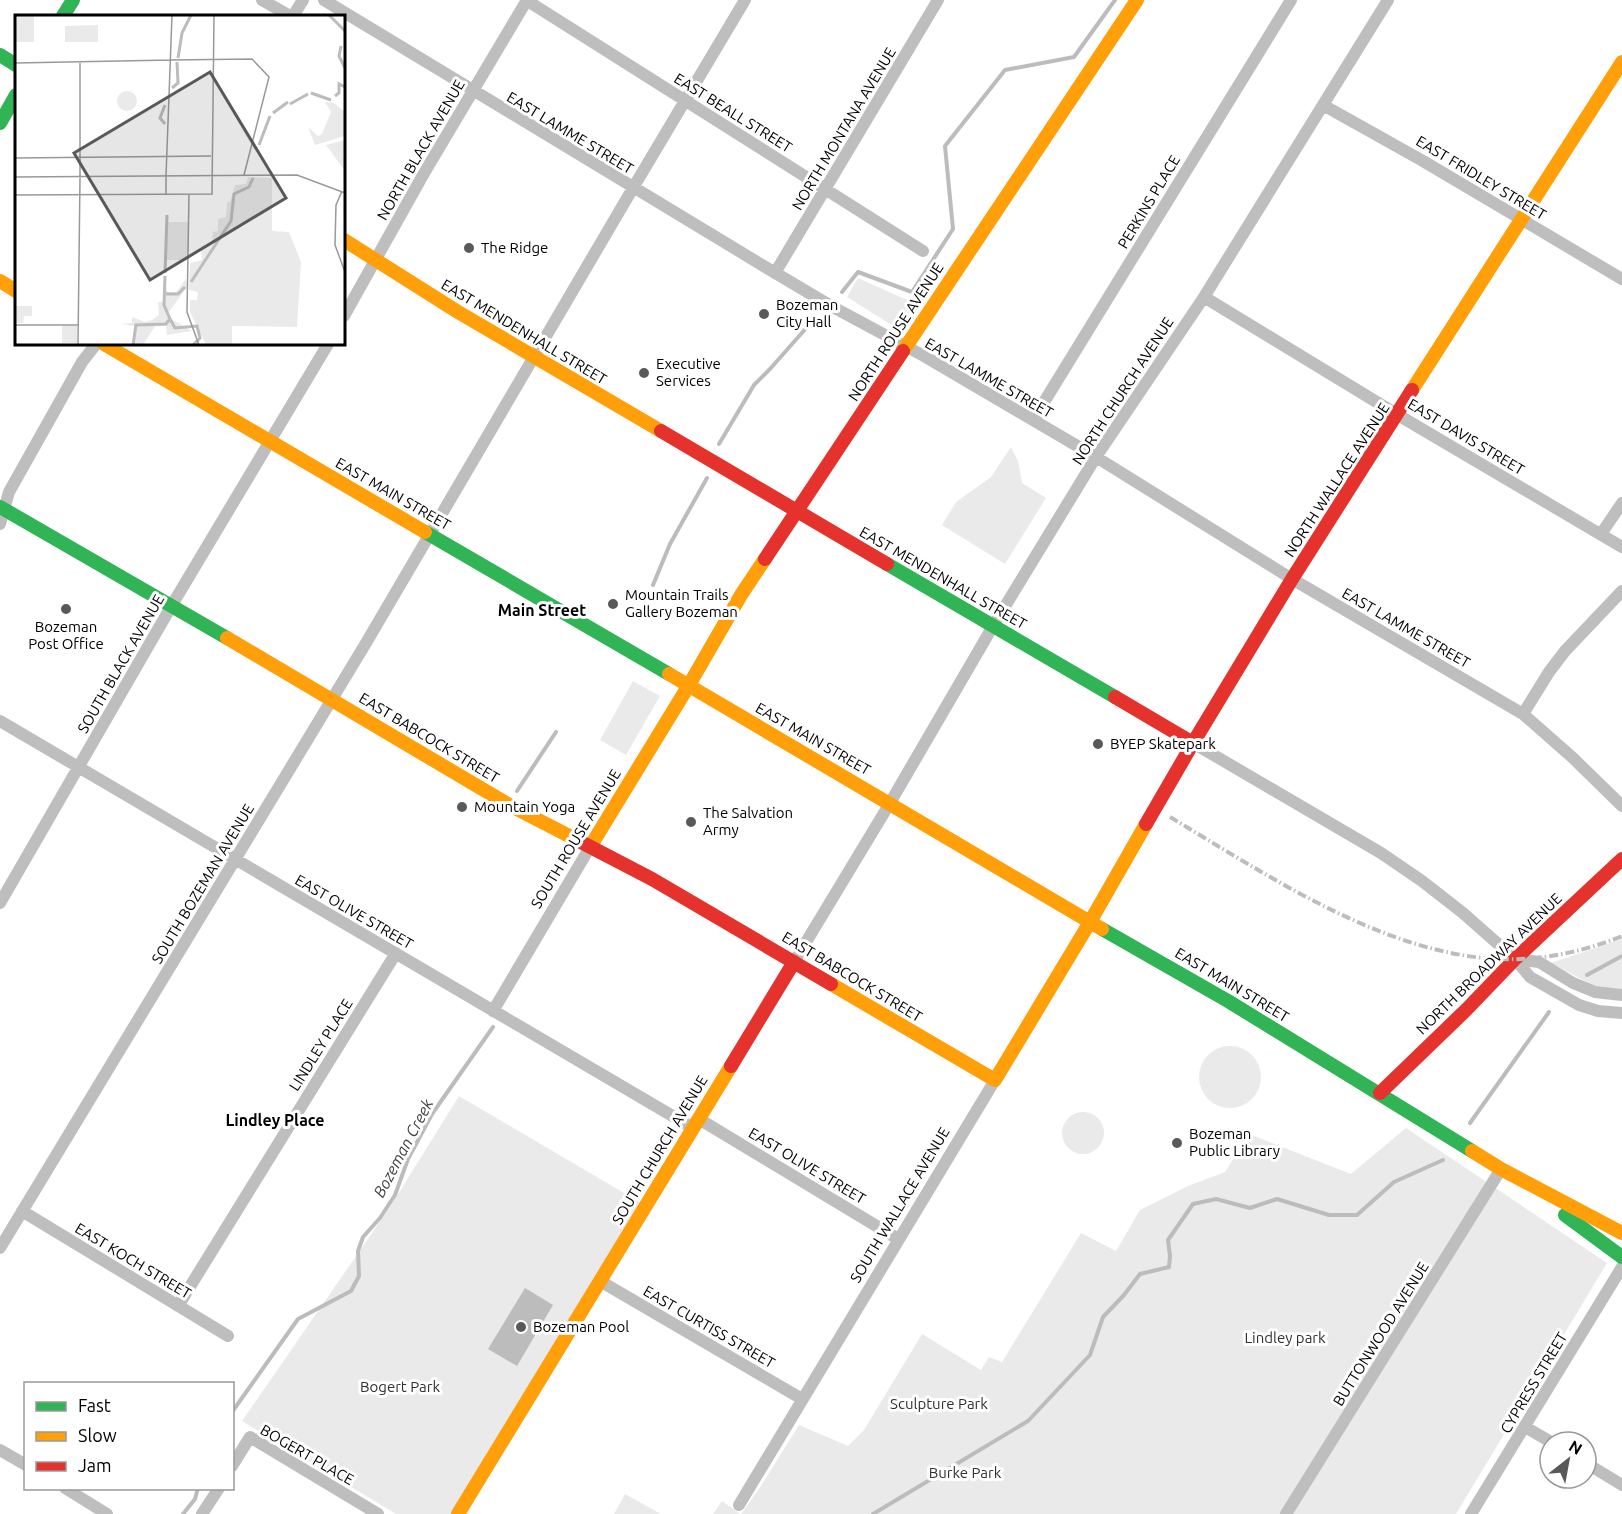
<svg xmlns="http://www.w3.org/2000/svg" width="1622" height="1514" viewBox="0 0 1622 1514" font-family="Ubuntu,sans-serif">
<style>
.green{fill:#eaeaea}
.water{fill:#bcbcbc}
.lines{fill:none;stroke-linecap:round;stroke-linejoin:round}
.stream{stroke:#bcbcbc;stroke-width:4}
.street{stroke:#bebebe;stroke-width:12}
.fast{stroke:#30b455;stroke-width:14}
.slow{stroke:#ff9f0a;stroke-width:14}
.jam{stroke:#e5322d;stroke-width:14}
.rail{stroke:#bdbdbd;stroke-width:4;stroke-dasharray:9 3 1.5 3;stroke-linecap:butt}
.poi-dot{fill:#595959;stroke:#fff;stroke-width:2}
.labels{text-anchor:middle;stroke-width:6;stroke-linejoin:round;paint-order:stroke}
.street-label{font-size:15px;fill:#000;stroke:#fff}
.poi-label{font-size:15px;fill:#000;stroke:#fff;text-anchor:start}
.park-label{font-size:15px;fill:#303030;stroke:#fff}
.neighbourhood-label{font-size:16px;font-weight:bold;fill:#000;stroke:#fff}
.water-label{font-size:16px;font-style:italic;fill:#414141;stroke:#fff}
.inset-river{fill:none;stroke:#bcbcbc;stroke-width:3}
.inset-road{fill:none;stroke:#999;stroke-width:1.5}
.view{fill:#595959;fill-opacity:0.15;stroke:#595959;stroke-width:3}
.inset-edge{fill:none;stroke:#000;stroke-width:3}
</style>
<rect width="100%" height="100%" fill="#fff"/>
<!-- green -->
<path class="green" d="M858 278 916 304 898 329 847 297Z
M1011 447 1018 461 1022 483 1046 498 1005 564 942 525 956 502 991 477Z
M633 681 660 696 626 755 600 740Z
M1622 939V989L1596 987 1551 963Z
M1199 1077a31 31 0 1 1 62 0a31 31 0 1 1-62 0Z
M459 1096 641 1203 452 1514H396L242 1421 390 1207Z
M1062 1133a21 21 0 1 1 42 0a21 21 0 1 1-42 0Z
M1406 1128 1607 1263 1456 1514H741L759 1489 799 1425 848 1446 864 1430 922 1334 981 1370 989 1357 1002 1362 1081 1233 1116 1251 1140 1210 1188 1186 1225 1172 1249 1134 1351 1174Z
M625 1494 661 1514H614Z
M722 1501 740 1514H713Z"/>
<!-- water -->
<path class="water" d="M525 1288 553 1305 517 1366 488 1349Z"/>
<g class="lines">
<!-- stream -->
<path class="stream" d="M842 292 858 272 912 292 953 229 945 146 1005 70 1074 57 1115 0
M719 444 754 385 770 369 815 318
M653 585 670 544 707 478
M517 791 556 732
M1587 975 1622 956
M1470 1123 1549 1012
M232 1412 298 1319 351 1291 359 1276 358 1251 363 1237 380 1218 395 1195 408 1159 432 1114 493 1027
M183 1514 195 1499 198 1488
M873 1514 1028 1421 1090 1355 1103 1317 1124 1295 1140 1274 1169 1267 1170 1256 1168 1240 1193 1204 1216 1199 1250 1208 1277 1199 1329 1215H1357L1394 1182 1443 1160"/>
<!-- street -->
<path class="street" d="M262 0 290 16
M324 0 767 268 831 306 924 356 1096 457 1292 579 1523 714 1573 758 1622 806
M526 0 923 251
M293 16 303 0
M1323 105 1423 161 1622 279
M775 273 938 0
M1204 297 1398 415 1622 547
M344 316 423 175 527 0
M1033 420 1291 0
M0 524 9 492 82 362 96 344
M1601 534 1622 503
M1523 714 1549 672 1565 651 1622 591
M0 721 693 1128
M1193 743 1381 853 1422 881 1463 913 1515 959 1530 977 1579 1005 1598 1011 1622 1013
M0 903 172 605 328 344
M1515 959 1539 962 1573 983 1595 992 1622 995
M794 962 890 803 993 626 1096 457 1204 297 1388 0
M493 1011 590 847
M699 1119 898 1239
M22 1211 228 1336
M0 1248 366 643 633 188 745 0
M600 1281 802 1399
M178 1306 396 953
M1525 1427 1551 1442
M0 1450 26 1465
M1586 1463 1622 1485
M232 1466 250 1437 378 1514
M65 1488 107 1514
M739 1505 995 1080
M202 1514 219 1488
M1286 1514 1501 1169
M1471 1514 1622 1267"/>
<!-- fast -->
<path class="fast" d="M63 16 73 0
M0 55 16 65
M0 123 16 95
M0 507 227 638
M425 532 669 674
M887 564 1115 697
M1102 929 1228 1001 1472 1151
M1565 1215 1622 1257"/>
<!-- slow -->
<path class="slow" d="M344 240 458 312 661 431
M0 281 16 291
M104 344 425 532
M903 351 1137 0
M1412 390 1622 62
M227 638 511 806 579 841
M669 674 1102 929
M590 847 689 685 741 595 765 559
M831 984 995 1080 1090 922 1146 824
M1472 1151 1501 1169 1622 1233
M458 1514 731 1066"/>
<!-- jam -->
<path class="jam" d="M661 431 887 564
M765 559 903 351
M1115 697 1193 743
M1146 824 1193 743 1292 579 1412 390
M579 841 652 879 831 984
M731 1066 794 962
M1380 1093 1467 1009 1515 959 1622 859"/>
<!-- rail -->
<path class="rail" d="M1170 817C1267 875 1382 953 1497 959 1540 961 1583 952 1622 936"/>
</g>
<!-- markers -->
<g class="poi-dot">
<circle cx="469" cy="248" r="6"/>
<circle cx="764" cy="314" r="6"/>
<circle cx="644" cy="373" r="6"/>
<circle cx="613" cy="604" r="6"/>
<circle cx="66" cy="609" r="6"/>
<circle cx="1098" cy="744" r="6"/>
<circle cx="462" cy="807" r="6"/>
<circle cx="691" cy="822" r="6"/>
<circle cx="1177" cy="1143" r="6"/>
<circle cx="521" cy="1327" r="6"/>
</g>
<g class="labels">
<!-- street labels -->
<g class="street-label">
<text transform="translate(733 113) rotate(32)" y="5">EAST BEALL STREET</text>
<text transform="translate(844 129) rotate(-59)" y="5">NORTH MONTANA AVENUE</text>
<text transform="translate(570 133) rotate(31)" y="5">EAST LAMME STREET</text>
<text transform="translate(421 150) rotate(-60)" y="5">NORTH BLACK AVENUE</text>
<text transform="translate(1481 178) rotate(31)" y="5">EAST FRIDLEY STREET</text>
<text transform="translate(1149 202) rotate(-59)" y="5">PERKINS PLACE</text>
<text transform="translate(524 332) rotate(31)" y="5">EAST MENDENHALL STREET</text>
<text transform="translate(896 332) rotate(-57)" y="5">NORTH ROUSE AVENUE</text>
<text transform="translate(989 378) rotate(30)" y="5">EAST LAMME STREET</text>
<text transform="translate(1123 391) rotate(-57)" y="5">NORTH CHURCH AVENUE</text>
<text transform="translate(1466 437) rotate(31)" y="5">EAST DAVIS STREET</text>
<text transform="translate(1337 480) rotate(-57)" y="5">NORTH WALLACE AVENUE</text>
<text transform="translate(393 494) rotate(30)" y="5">EAST MAIN STREET</text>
<text transform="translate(943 578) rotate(30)" y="5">EAST MENDENHALL STREET</text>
<text transform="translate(1406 628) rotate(30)" y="5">EAST LAMME STREET</text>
<text transform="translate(121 664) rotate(-60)" y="5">SOUTH BLACK AVENUE</text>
<text transform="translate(429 738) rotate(31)" y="5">EAST BABCOCK STREET</text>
<text transform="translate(813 739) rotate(30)" y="5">EAST MAIN STREET</text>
<text transform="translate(576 839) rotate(-59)" y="5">SOUTH ROUSE AVENUE</text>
<text transform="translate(203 884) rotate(-59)" y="5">SOUTH BOZEMAN AVENUE</text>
<text transform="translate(354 912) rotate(30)" y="5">EAST OLIVE STREET</text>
<text transform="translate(1489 964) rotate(-44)" y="5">NORTH BROADWAY AVENUE</text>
<text transform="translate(852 977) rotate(31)" y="5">EAST BABCOCK STREET</text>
<text transform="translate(1232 985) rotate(31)" y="5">EAST MAIN STREET</text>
<text transform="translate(321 1045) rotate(-58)" y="5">LINDLEY PLACE</text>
<text transform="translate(660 1150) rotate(-59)" y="5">SOUTH CHURCH AVENUE</text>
<text transform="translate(807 1166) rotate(31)" y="5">EAST OLIVE STREET</text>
<text transform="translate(900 1205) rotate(-59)" y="5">SOUTH WALLACE AVENUE</text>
<text transform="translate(133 1261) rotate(31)" y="5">EAST KOCH STREET</text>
<text transform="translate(709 1327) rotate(30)" y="5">EAST CURTISS STREET</text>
<text transform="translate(1381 1334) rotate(-58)" y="5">BUTTONWOOD AVENUE</text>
<text transform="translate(1534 1383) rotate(-59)" y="5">CYPRESS STREET</text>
<text transform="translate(307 1455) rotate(30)" y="5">BOGERT PLACE</text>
</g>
<!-- poi labels -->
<g class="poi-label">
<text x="481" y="253">The Ridge</text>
<text x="776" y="310">Bozeman<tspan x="776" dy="17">City Hall</tspan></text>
<text x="656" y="369">Executive<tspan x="656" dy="17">Services</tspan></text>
<text x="625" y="600">Mountain Trails<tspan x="625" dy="17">Gallery Bozeman</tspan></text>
<text x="66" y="632" text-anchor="middle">Bozeman<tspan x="66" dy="17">Post Office</tspan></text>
<text x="1110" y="749">BYEP Skatepark</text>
<text x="474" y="812">Mountain Yoga</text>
<text x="703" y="818">The Salvation<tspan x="703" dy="17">Army</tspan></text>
<text x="1189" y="1139">Bozeman<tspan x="1189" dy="17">Public Library</tspan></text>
<text x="533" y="1332">Bozeman Pool</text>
</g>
<!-- park labels -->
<g class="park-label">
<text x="1285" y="1343">Lindley park</text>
<text x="400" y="1392">Bogert Park</text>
<text x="939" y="1409">Sculpture Park</text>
<text x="965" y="1478">Burke Park</text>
</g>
<!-- neighbourhood labels -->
<g class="neighbourhood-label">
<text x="542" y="616">Main Street</text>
<text x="275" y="1126">Lindley Place</text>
</g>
<!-- water labels -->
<g class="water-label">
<text transform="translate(403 1148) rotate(-62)" y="6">Bozeman Creek</text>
</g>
</g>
<!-- overview -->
<g transform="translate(15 15)">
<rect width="330" height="330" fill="#fff"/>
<path d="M0 0H19V27H0ZM83 10V27H50V11ZM102 86a10 10 0 1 1 20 0a10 10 0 1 1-20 0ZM310 87 319 88 330 97V121L300 130 293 112 303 121 307 119 316 97ZM330 125V156L311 130ZM233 162 257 163V216L274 217 286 247 282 312 217 311V330H191L175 297V285H182L183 277 174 275 175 248 187 245 186 232 197 228 198 217 203 216V204L211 202 212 187H215L220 170 231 169ZM153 207H173V245H151ZM171 264 172 272 151 301 177 316 152 320 151 311H140L128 330H118L119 311 107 309 117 308V302L130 307 137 305 144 300 143 287H148L149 269 153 277H161ZM0 291H17V301H9L8 308H0ZM47 311H62V328H47Z" fill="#eaeaea"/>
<path class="inset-river" d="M314 0 330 16M326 31 324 41 330 53M163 43 167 18 176 0M157 73 163 68 162 47M296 78 316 85M320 81 324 78V69L330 72M275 89 293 79M258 98 273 87M150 109 145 103 150 90M244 130 255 101M150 258 152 200M150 261 149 290 155 304 160 313 182 311 185 323 178 330M176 267 216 206 219 179 234 172 238 163M151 279H163L170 272M118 330 121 310 151 309 154 305"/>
<path class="inset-road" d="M156 45 237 44 254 62 229 160M0 48 156 45M0 143 196 141M65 161V48M151 161 157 0M0 162 282 160 330 178M327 176 321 190 320 230 330 257M174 179 172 297 184 330M0 180 197 179 199 0M151 180V161M0 310H64M63 330 65 162"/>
<path class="view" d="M195 57 271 183 135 265 59 138Z"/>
<rect width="330" height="330" class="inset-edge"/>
</g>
<!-- legend -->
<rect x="24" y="1382" width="210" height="108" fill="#ffffff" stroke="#999999" stroke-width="1.5"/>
<rect x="36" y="1402" width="30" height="9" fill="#30b455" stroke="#999999" stroke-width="1.5"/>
<text x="78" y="1412" font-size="18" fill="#000000">Fast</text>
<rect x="36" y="1432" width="30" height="9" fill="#ff9f0a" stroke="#999999" stroke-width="1.5"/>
<text x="78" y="1442" font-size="18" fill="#000000">Slow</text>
<rect x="36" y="1462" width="30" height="9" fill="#e5322d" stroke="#999999" stroke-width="1.5"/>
<text x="78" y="1472" font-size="18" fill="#000000">Jam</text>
<!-- north arrow -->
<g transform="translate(1568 1460) rotate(31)"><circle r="28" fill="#ffffff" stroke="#999999" stroke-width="1.5"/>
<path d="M0-4.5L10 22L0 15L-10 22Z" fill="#595959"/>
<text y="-9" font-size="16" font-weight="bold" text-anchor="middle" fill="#000000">N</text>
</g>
</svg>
